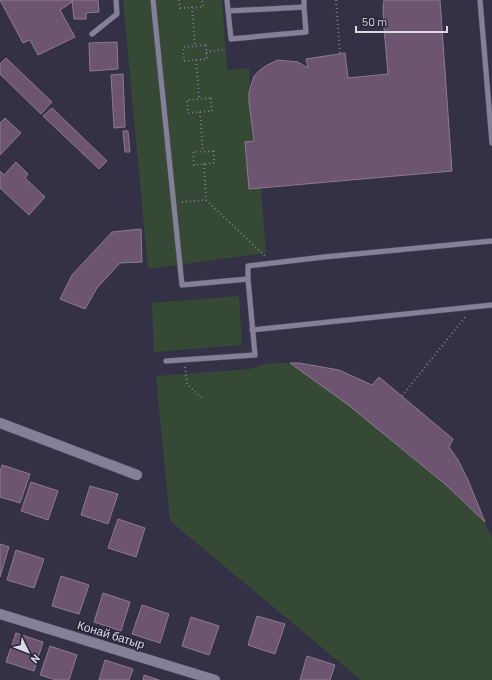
<svg xmlns="http://www.w3.org/2000/svg" width="492" height="680" viewBox="0 0 492 680" font-family="Barlow,sans-serif">
<style>
.green{fill:#354935}
.building{fill:#6d5572;stroke:#8c7b90}
.lines{fill:none;stroke-linecap:round;stroke-linejoin:round}
.service-casing{stroke:#514f60;stroke-width:6}
.minor-casing{stroke:#514f60;stroke-width:11}
.path{stroke:#7c798b;stroke-width:2;stroke-dasharray:1 3;stroke-linecap:butt}
.service{stroke:#838098;stroke-width:5}
.minor{stroke:#838098;stroke-width:10}
.labels{text-anchor:middle;stroke-width:3.5;stroke-linejoin:round;paint-order:stroke}
.street-label{font-size:12px;fill:#dbd9e6;stroke:#2a273b}
</style>
<rect width="100%" height="100%" fill="#343146"/>
<!-- green -->
<path class="green" d="M123 0H222L227 70 249 68 250 88 249 102 254 141 250 189 261 188 266 253 148 269Z
M239 296 242 345 154 352 152 303Z
M281 363C314 363 343 370 372 385L379 377 453 439 449 447 458 460 468 480 492 539V680H361L170 521 156 376 250 369 266 364Z"/>
<!-- building -->
<path class="building" d="M0 0H71L72 2 60 10 75 37 38 55 30 40 23 43Z
M72 0H98L99 12 86 13V19H74Z
M384 0H440L452 171 249 189 245 142 254 141 249 102V92L254 76 259 71 267 65 278 60 298 62 308 68 306 59 345 53 348 78 388 74 384 28 383 7Z
M117 42 118 69 90 71 89 43Z
M6 58 52 102 41 114 0 74V64Z
M123 74 125 127 114 128 111 75Z
M52 108 107 161 99 169 43 116Z
M5 118 21 133 0 155V123Z
M123 131H128L130 152H125Z
M16 162 28 174 25 178 45 197 29 215 0 188V171L4 175Z
M141 229 142 262 120 263 97 288 85 309 60 299 72 275 112 232Z
M290 363H299L339 370 372 385 379 377 453 439 449 447 458 460 468 480 485 522 445 484 347 404Z
M2 465 30 474 20 503 0 497V472Z
M31 482 58 491 48 520 21 511Z
M90 486 118 494 108 524 81 515Z
M118 519 145 528 136 557 108 548Z
M0 544 9 547 0 577Z
M16 550 44 559 34 588 7 580Z
M61 576 89 585 79 614 52 606Z
M103 593 130 602 121 631 94 622Z
M142 605 169 614 160 643 132 634Z
M257 616 285 624 275 654 248 645Z
M191 617 219 626 209 655 182 646Z
M16 633 43 642 34 671 6 662Z
M50 646 77 655 69 680H56L40 675Z
M307 656 335 665 330 680H300Z
M105 660 133 669 129 680H99Z
M144 675 159 680H143Z"/>
<g class="lines">
<!-- service casing -->
<g class="service-casing">
<path id="service" d="M153 0 182 285 248 279 255 355 166 361
M227 0 231 39 306 32 304 7 228 11
M304 0V7
M480 0 492 143
M92 34 117 14 116 0
M248 279V266L324 257 492 241
M252 330 492 305"/>
</g>
<!-- minor casing -->
<g class="minor-casing">
<path id="minor" d="M0 423 137 475
M0 614 215 680"/>
</g>
<!-- path -->
<path class="path" d="M179 0 180 8 203 7 202 0
M336 0 340 54
M192 7 195 46
M206 45 207 59 184 61 183 47Z
M206 52 226 49
M196 60 199 98
M211 98 212 111 188 113 187 100Z
M200 112 203 152
M214 151V163L194 165 193 152Z
M204 164 206 200 265 256
M182 202 206 200
M185 367 187 384 203 399
M402 396 466 316"/>
<!-- service -->
<use href="#service" class="service"/>
<!-- minor -->
<use href="#minor" class="minor"/>
</g>
<g class="labels">
<!-- street labels -->
<g class="street-label">
<text transform="translate(111 635) rotate(17)" y="4">Конай батыр</text>
</g>
</g>
<!-- north arrow -->
<g transform="translate(28 652) rotate(133)" stroke="#2a273b" stroke-width="3" paint-order="stroke">
<path d="M0-3L7 15L0 10L-7 15Z" fill="#dbd9e6"/>
<text y="-6" font-size="11" font-weight="bold" text-anchor="middle" fill="#dbd9e6">N</text>
</g>
<!-- scale -->
<path d="M356 26v6h91v-6" fill="none" stroke="#dbd9e6" stroke-width="2"/>
<text x="362" y="26" font-size="12" fill="#dbd9e6" stroke="#2a273b" stroke-width="3" paint-order="stroke">50 m</text>
</svg>
